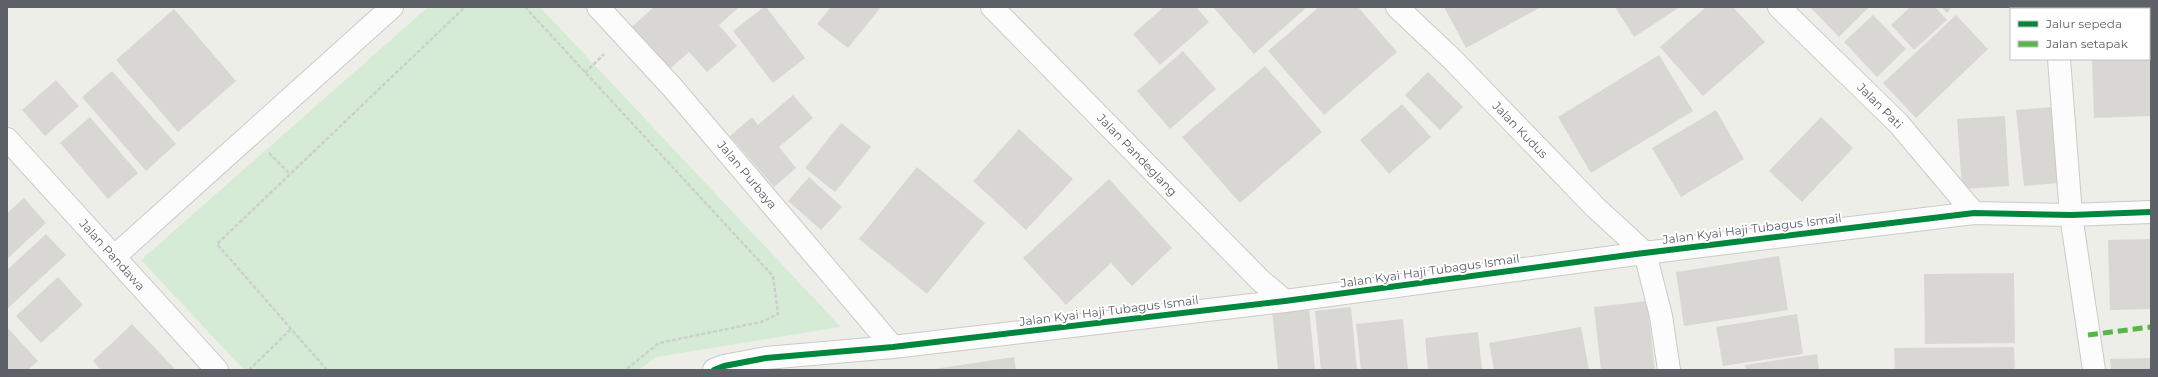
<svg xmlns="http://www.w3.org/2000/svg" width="2158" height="377" viewBox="0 0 2158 377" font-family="Montserrat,sans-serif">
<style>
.green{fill:#d6ebd6}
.building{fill:#d8d7d4}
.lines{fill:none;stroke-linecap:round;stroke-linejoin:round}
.minor-casing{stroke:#cacaca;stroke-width:24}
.path{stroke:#ccd0cd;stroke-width:2.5;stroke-dasharray:4 2;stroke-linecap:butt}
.minor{stroke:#fcfcfc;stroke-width:22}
.quiet{stroke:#58b549;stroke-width:5;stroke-dasharray:10 5;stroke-linecap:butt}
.cycleway-casing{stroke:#fff;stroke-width:8}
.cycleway{stroke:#00873e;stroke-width:6}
.labels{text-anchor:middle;stroke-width:4;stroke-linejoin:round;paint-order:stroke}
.street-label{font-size:12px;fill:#5e6167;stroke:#fff}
</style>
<rect width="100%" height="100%" fill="#eeeee9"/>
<!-- green -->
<path class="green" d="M428 7H540L841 327 656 357 639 370H244L141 260Z"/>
<!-- building -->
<path class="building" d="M654 7H739L719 25 737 46 707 72 689 52 664 74 626 32Z
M764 7H766L805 58 773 83 733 31Z
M831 7H881L848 48 817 24Z
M1164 7H1196L1209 22 1160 65 1133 34Z
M1213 7H1307L1254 54Z
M1319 7H1358L1397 52 1324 115 1268 51Z
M1444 7H1541L1466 48Z
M1615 7H1680L1634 37Z
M1706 7H1733L1765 42 1703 96 1660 47Z
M1810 7H1869L1839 37Z
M1910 7H1935L1947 20 1914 50 1891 25Z
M1941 7H1952L1947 13Z
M174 9 236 81 178 132 116 60Z
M1873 15 1906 49 1877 77 1844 42Z
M1956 15 1988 49 1916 118 1883 83Z
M1183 51 1216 89 1170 129 1137 91Z
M2149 54H2151V116L2094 118 2092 59H2149Z
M1659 55 1693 111 1591 173 1558 117Z
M1265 66 1322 132 1240 203 1182 137Z
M112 71 176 144 146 171 82 97Z
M1428 72 1463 107 1440 130 1405 95Z
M56 80 79 106 45 136 22 110Z
M793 95 813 118 779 147 796 168 774 187 730 136 752 117 758 125Z
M1402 104 1431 137 1389 174 1360 140Z
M2051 107 2059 183 2024 186 2016 110Z
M1716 110 1744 159 1681 197 1652 148Z
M2005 116 2009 186 1962 189 1957 119Z
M90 117 138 173 108 199 60 143Z
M1821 117 1853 148 1802 202 1769 171Z
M841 123 871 147 835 192 805 168Z
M1019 129 1073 179 1026 230 973 181Z
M917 167 985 223 927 294 859 239Z
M809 177 842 207 821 230 788 201Z
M1109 179 1172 248 1132 286 1111 263 1066 305 1023 258Z
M24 198 46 223 7 259V213Z
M46 234 66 255 7 309V270Z
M2151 239V309L2110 310 2108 240Z
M1779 256 1788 310 1684 326 1676 272Z
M2014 273 2015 343 1925 344 1924 274Z
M58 277 83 305 41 343 16 316Z
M1647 301 1655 370H1601L1594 307Z
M1309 307 1315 370H1278L1272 311Z
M1351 307 1357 370H1321L1315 311Z
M1797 314 1803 354 1723 366 1716 327Z
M1403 319 1408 370H1361L1356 324Z
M132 324 176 370H101L93 361Z
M7 327 38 361 28 370H7Z
M1581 327 1589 370H1494L1489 343Z
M1478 332 1482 370H1428L1425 338Z
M2014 347 2015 370H1895L1894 348Z
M1817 354 1819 370H1746L1745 365Z
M1014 357 1016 370H934V369Z
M2151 358V370H2111L2110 359Z"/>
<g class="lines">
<!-- minor casing -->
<g class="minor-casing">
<path id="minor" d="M598 7 672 87 893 347
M992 7 1260 280 1285 301
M1397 7 1452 59 1595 207 1645 253 1661 316 1669 370
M1779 7 1898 123 1974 213
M2055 7V9
M2059 59 2071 215 2094 370
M7 139 217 370
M114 257 392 7
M714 370 724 366 766 358 893 347 1285 301 1636 254 1974 213 2071 215 2151 212"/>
</g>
<!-- path -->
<path class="path" d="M525 7 773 276 778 314 761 322 659 343 625 370
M585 73 604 54
M269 153 290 174
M249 370 291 329
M327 370 217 244 465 7"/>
<!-- minor -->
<use href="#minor" class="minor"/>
<!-- quiet -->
<path class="quiet" d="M2088 335 2151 327"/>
<!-- cycleway casing -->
<g class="cycleway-casing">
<path id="cycleway" d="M714 370 724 366 766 358 893 347 1285 301 1636 254 1974 213 2071 215 2151 212"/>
</g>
<!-- cycleway -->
<use href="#cycleway" class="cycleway"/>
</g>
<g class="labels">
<!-- street labels -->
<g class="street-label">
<text transform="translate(1880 106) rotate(45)" y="4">Jalan Pati</text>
<text transform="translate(1520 130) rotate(46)" y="4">Jalan Kudus</text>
<text transform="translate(1137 155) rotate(46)" y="4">Jalan Pandeglang</text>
<text transform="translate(747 175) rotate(50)" y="4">Jalan Purbaya</text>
<text transform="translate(1752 229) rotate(-7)" y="4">Jalan Kyai Haji Tubagus Ismail</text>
<text transform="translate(112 255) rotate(48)" y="4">Jalan Pandawa</text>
<text transform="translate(1430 271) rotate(-8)" y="4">Jalan Kyai Haji Tubagus Ismail</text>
<text transform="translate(1109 311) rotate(-7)" y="4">Jalan Kyai Haji Tubagus Ismail</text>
</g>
</g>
<!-- border -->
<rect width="2158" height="377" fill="none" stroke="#5e6167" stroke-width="16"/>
<!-- legend -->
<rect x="2010" y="8" width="140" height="52" fill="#ffffff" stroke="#bfc0c2"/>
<rect x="2018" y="21" width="20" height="6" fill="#00873e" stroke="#bfc0c2"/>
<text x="2046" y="28" font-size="12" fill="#5e6167">Jalur sepeda</text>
<rect x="2018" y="41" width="20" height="6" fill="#58b549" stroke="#bfc0c2"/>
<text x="2046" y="48" font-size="12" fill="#5e6167">Jalan setapak</text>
</svg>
